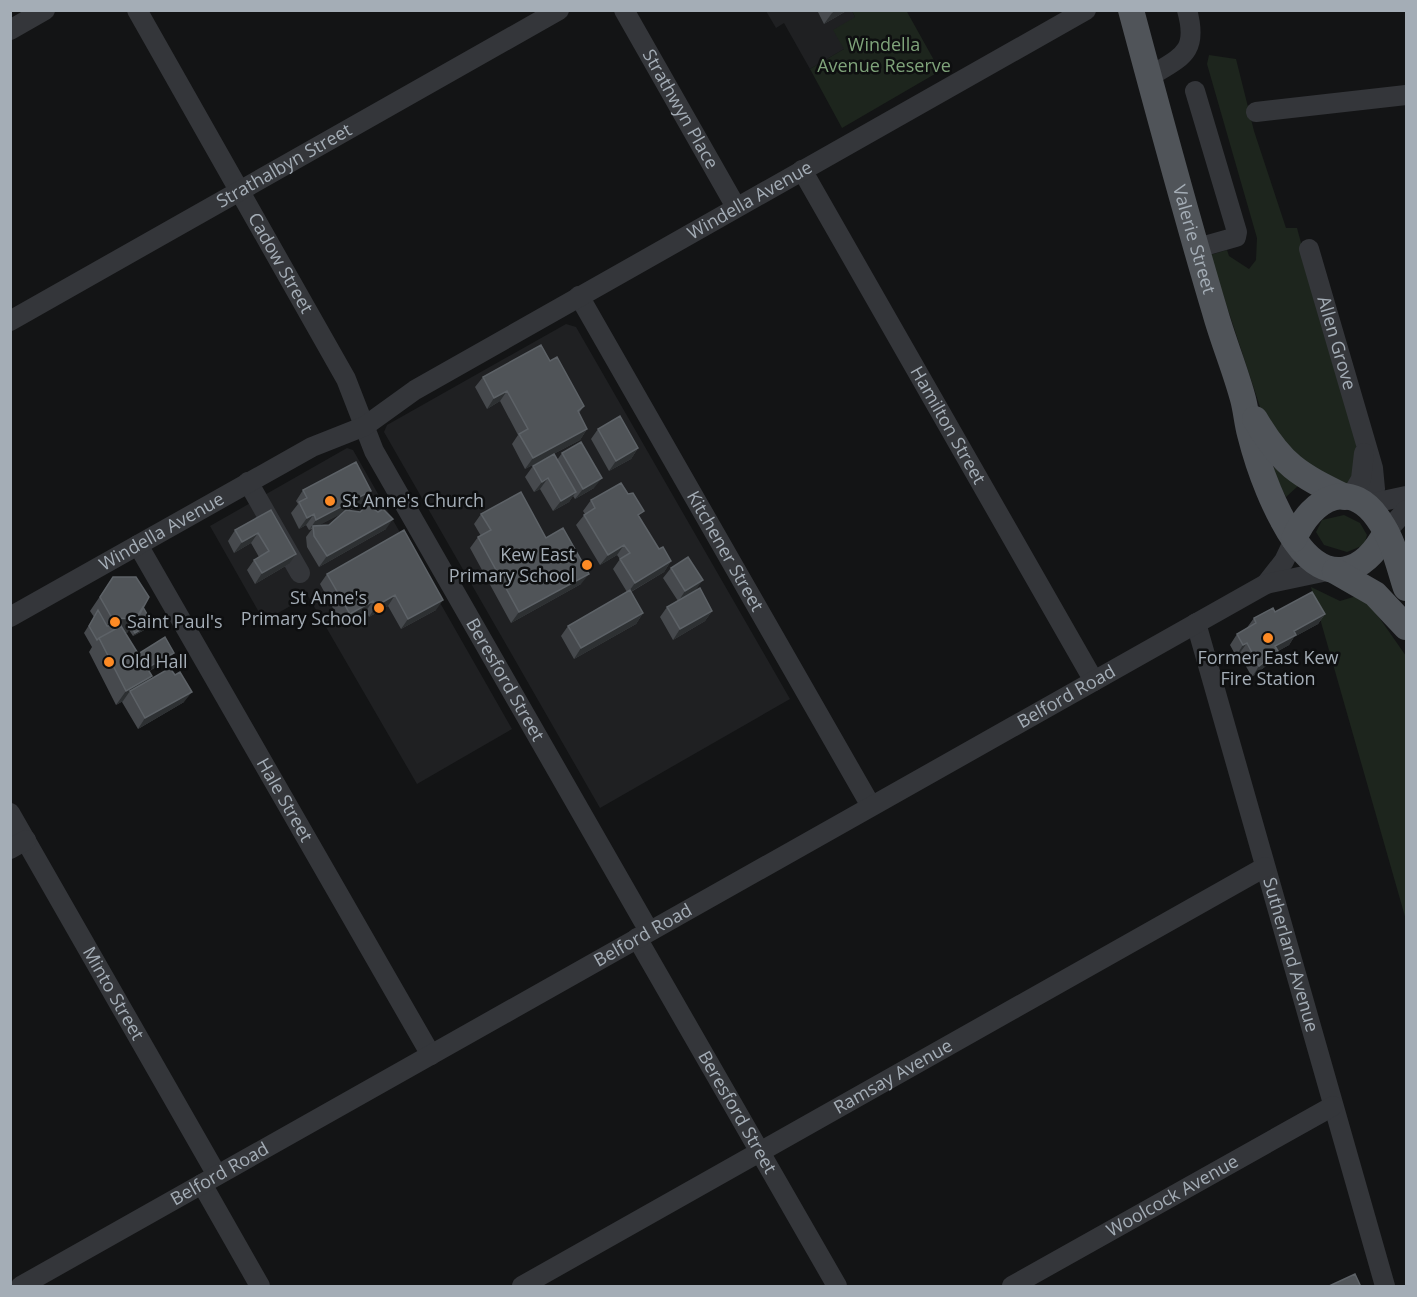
<svg xmlns="http://www.w3.org/2000/svg" width="1417" height="1297" viewBox="0 0 1417 1297" font-family="'Open Sans',sans-serif">
<style>
.built{fill:#1f2022}
.green{fill:#1d251d}
.lines{fill:none;stroke-linecap:round;stroke-linejoin:round}
.minor{stroke:#34363a;stroke-width:20}
.major{stroke:#505459;stroke-width:26}
.wall{fill:#46494d;fill-rule:evenodd}
.shaded-wall{fill:#2d3032}
.building{fill:#505458;stroke:#5d6267;stroke-width:1.5}
.poi-dot{fill:#fd8a24;stroke:#0e0f10;stroke-width:2}
.labels{text-anchor:middle;stroke-width:5;stroke-linejoin:round;paint-order:stroke}
.park-label{font-size:18px;fill:#7fa37a;stroke:#0e0f10}
.street-label{font-size:18px;fill:#a4adb6;stroke:#0e0f10}
.poi-label{font-size:18px;fill:#a4adb6;stroke:#0e0f10;text-anchor:start}
</style>
<rect width="100%" height="100%" fill="#131415"/>
<!-- built -->
<path class="built" d="M766 11H852L855 17 844 49 810 69 784 23 776 28Z
M566 324 576 327 790 699 600 808 384 432 387 425Z
M347 448 353 450 512 729 417 784 308 596 264 621 210 526Z"/>
<!-- green -->
<path class="green" d="M906 10 940 71 842 128 810 69 844 49 833 30 855 17 852 11Z
M1209 55 1236 59 1254 131 1286 228H1297L1356 443 1357 475 1347 484 1310 471 1263 416 1210 255 1227 250 1229 256 1249 269 1256 260 1257 238 1207 64Z
M1274 467 1298 486 1286 497 1272 469Z
M1344 515 1360 523 1367 535 1364 545 1347 552 1324 545 1316 532 1322 520Z
M1311 587 1340 601 1360 595 1369 603 1406 656V920Z"/>
<g class="lines">
<!-- minor -->
<g class="minor">
<path id="s1" d="M137 10 346 379 374 451 649 931"/>
<path id="s2" d="M624 10 736 207"/>
<path d="M10 30 45 10"/>
<path d="M1149 77C1181 57 1199 53 1187 10"/>
<path d="M1195 91 1237 232 1236 237 1197 248"/>
<path d="M1256 112 1406 95"/>
<path id="s3" d="M802 170 1094 681"/>
<path id="s4" d="M1309 249 1373 468 1375 489 1363 505"/>
<path id="s5" d="M579 296 871 806"/>
<path id="s6" d="M10 321 559 10"/>
<path d="M248 482 300 573"/>
<path d="M1350 498 1361 479 1364 453"/>
<path d="M1364 505 1406 496"/>
<path d="M1386 532 1406 510"/>
<path id="s7" d="M138 545 431 1055"/>
<path d="M1266 584 1284 561 1294 540"/>
<path id="s8" d="M10 617 312 447 365 426 415 390 1086 10"/>
<path id="s9" d="M1196 623 1385 1286"/>
<path id="s10" d="M10 813 217 1175"/>
<path d="M10 849 26 840"/>
<path id="s11" d="M637 938 837 1286"/>
<path d="M202 1184 260 1286"/>
<path id="s12" d="M21 1286 1266 584 1332 570"/>
<path id="s13" d="M522 1286 1265 867"/>
<path id="s14" d="M1012 1286 1333 1106"/>
</g>
<!-- major -->
<g class="major">
<path id="s15" d="M1131 10C1158 111 1185 212 1215 312 1223 341 1235 369 1243 399 1246 410 1247 423 1250 434 1259 470 1275 512 1296 542 1327 586 1364 575 1386 532"/>
<path d="M1255 419C1282 465 1298 474 1345 497"/>
<path d="M1294 539C1312 497 1352 476 1381 523 1394 542 1399 567 1406 588"/>
<path d="M1335 571 1375 594 1406 627"/>
</g>
</g>
<!-- wall -->
<path class="wall" d="M817 10H848L824 24Z
M550 361 584 406 579 413 587 429 580 440 525 469 512 444 518 435 500 401 487 409 475 387 483 377Z
M598 429 638 448 631 459 609 471 591 439Z
M562 453 594 488 575 499 573 496 569 502 553 511 540 489 534 492 525 477 533 466 557 460Z
M303 490 364 502 347 511 386 529 319 567 307 547 306 537 312 529 309 530 306 525 299 529 291 513 298 504 296 501ZM344 512 329 525 317 526Z
M591 500 640 518 659 549 671 561 664 572 631 592 643 613 636 624 574 659 561 636 568 626 627 592 613 569 620 559 617 555 600 565 576 525 585 514 583 511Z
M271 510 289 564 255 584 247 570 254 560 259 557 251 543 234 553 228 541 235 530Z
M481 514 546 538 581 584 511 623 470 548 478 537 481 536 474 524Z
M404 530 436 610 401 629 388 606 369 617 366 611 342 625 320 584 327 574Z
M671 568 696 590 712 611 705 621 673 640 660 617 667 607 678 601 663 578Z
M113 577 143 607 152 623 150 627 133 636 129 630 127 633H125L138 654 169 660 149 671 152 676 149 680 184 702 138 729 122 702 123 701 116 705 89 652 92 647 84 633 94 617 90 611Z
M1275 612 1325 614 1318 624 1294 637 1289 645 1278 651 1271 662 1252 677 1239 654 1236 656 1230 645 1237 634 1246 629 1254 618Z"/>
<!-- shaded-wall -->
<path class="shaded-wall" d="M836 10H848L824 24 832 13Z
M507 391 500 401 487 409 494 398Z
M587 429 580 440 525 469 533 458Z
M638 448 631 459 609 471 616 461Z
M548 478 540 489 534 492 542 482Z
M602 478 594 488 575 499 583 489Z
M371 491 364 502 314 528 313 526 309 530 316 520Z
M576 492 569 502 553 511 561 501Z
M314 514 306 525 299 529 307 518Z
M393 519 386 529 319 567 327 556Z
M258 533 251 543 234 553 242 542Z
M624 545 617 555 600 565 608 555Z
M296 554 289 564 255 584 262 573Z
M671 561 664 572 627 594 635 583Z
M589 574 581 584 511 623 519 612Z
M703 580 695 591 678 602 685 591Z
M395 595 388 606 369 617 376 606Z
M443 600 436 610 401 629 408 619Z
M373 601 366 611 342 625 350 614Z
M712 611 705 621 673 640 680 629Z
M643 613 636 624 574 659 581 648Z
M1325 614 1318 624 1294 637 1289 645 1268 657 1275 646 1294 631Z
M112 618 137 619 127 633 103 632Z
M152 623 150 627 133 636 135 633Z
M1247 643 1239 654 1236 656 1243 645Z
M1278 651 1271 662 1252 677 1259 666Z
M174 653 169 660 139 677 143 670Z
M152 676 142 690 130 691 123 701 116 705 126 691Z
M192 692 184 702 138 729 145 718Z"/>
<!-- building -->
<path class="building" d="M541 345 550 361 557 357 584 406 578 411 587 429 533 458 519 434 528 429 507 391 494 398 483 377Z
M620 416 638 448 616 461 598 429Z
M581 442 602 478 583 489 562 453Z
M554 454 576 492 561 501 548 478 542 482 533 466Z
M356 462 371 491 316 520 314 514 307 518 299 502 307 498 303 490Z
M621 483 628 494 633 493 644 511 638 515 659 549 663 547 671 561 635 583 620 559 630 553 624 545 608 555 584 515 595 508 591 500Z
M521 492 546 538 563 528 589 574 519 612 478 537 491 530 481 514Z
M368 505 378 512 383 509 393 519 327 556 314 536 313 526 329 525 346 510 360 512Z
M271 510 296 554 262 573 254 560 269 551 258 533 242 542 235 530Z
M404 530 443 600 408 619 395 595 376 606 373 601 350 614 327 574Z
M688 557 703 580 685 591 671 568Z
M113 577H136L149 597 137 619 112 618 100 597Z
M700 588 712 611 680 629 667 607Z
M630 590 643 613 581 648 568 626Z
M1312 592 1325 614 1294 631 1296 635 1275 646 1278 651 1259 666 1247 643 1243 645 1237 634 1256 623 1254 618 1273 608 1275 612Z
M143 607 152 623 135 633 131 626Z
M98 610 107 626 121 625V626L99 638 97 640 89 626Z
M121 626 152 676 126 691 99 638Z
M165 637 174 653 147 668 138 654Z
M170 668 175 675 180 672 192 692 145 718 130 691Z
M1355 1274 1361 1287H1327Z"/>
<!-- markers -->
<g class="poi-dot">
<circle cx="330" cy="501" r="6"/>
<circle cx="587" cy="565" r="6"/>
<circle cx="379" cy="608" r="6"/>
<circle cx="115" cy="622" r="6"/>
<circle cx="1268" cy="638" r="6"/>
<circle cx="109" cy="662" r="6"/>
</g>
<g class="labels">
<!-- park labels -->
<g class="park-label">
<text x="884" y="51">Windella<tspan x="884" dy="21">Avenue Reserve</tspan></text>
</g>
<!-- street labels -->
<g class="street-label">
<text dy="6" stroke="none"><textPath href="#s2" startOffset="114">Strathwyn Place</textPath></text>
<text dy="6" stroke="none"><textPath href="#s6" startOffset="315">Strathalbyn Street</textPath></text>
<text dy="6" stroke="none"><textPath href="#s8" startOffset="850">Windella Avenue</textPath></text>
<text dy="6" stroke="none"><textPath href="#s15" startOffset="238">Valerie Street</textPath></text>
<text dy="6" stroke="none"><textPath href="#s1" startOffset="291">Cadow Street</textPath></text>
<text dy="6" stroke="none"><textPath href="#s4" startOffset="98">Allen Grove</textPath></text>
<text dy="6" stroke="none"><textPath href="#s3" startOffset="294">Hamilton Street</textPath></text>
<text dy="6" stroke="none"><textPath href="#s8" startOffset="174">Windella Avenue</textPath></text>
<text dy="6" stroke="none"><textPath href="#s5" startOffset="294">Kitchener Street</textPath></text>
<text dy="6" stroke="none"><textPath href="#s1" startOffset="765">Beresford Street</textPath></text>
<text dy="6" stroke="none"><textPath href="#s12" startOffset="1200">Belford Road</textPath></text>
<text dy="6" stroke="none"><textPath href="#s7" startOffset="294">Hale Street</textPath></text>
<text dy="6" stroke="none"><textPath href="#s12" startOffset="714">Belford Road</textPath></text>
<text dy="6" stroke="none"><textPath href="#s9" startOffset="345">Sutherland Avenue</textPath></text>
<text dy="6" stroke="none"><textPath href="#s10" startOffset="208">Minto Street</textPath></text>
<text dy="6" stroke="none"><textPath href="#s13" startOffset="426">Ramsay Avenue</textPath></text>
<text dy="6" stroke="none"><textPath href="#s11" startOffset="201">Beresford Street</textPath></text>
<text dy="6" stroke="none"><textPath href="#s12" startOffset="228">Belford Road</textPath></text>
<text dy="6" stroke="none"><textPath href="#s14" startOffset="184">Woolcock Avenue</textPath></text>
</g>
<!-- poi labels -->
<g class="poi-label">
<text x="342" y="507">St Anne's Church</text>
<text x="575" y="561" text-anchor="end">Kew East<tspan x="575" dy="21">Primary School</tspan></text>
<text x="367" y="604" text-anchor="end">St Anne's<tspan x="367" dy="21">Primary School</tspan></text>
<text x="127" y="628">Saint Paul's</text>
<text x="1268" y="664" text-anchor="middle">Former East Kew<tspan x="1268" dy="21">Fire Station</tspan></text>
<text x="121" y="668">Old Hall</text>
</g>
</g>
<!-- border -->
<rect width="1417" height="1297" fill="none" stroke="#a4adb6" stroke-width="24"/>
</svg>
